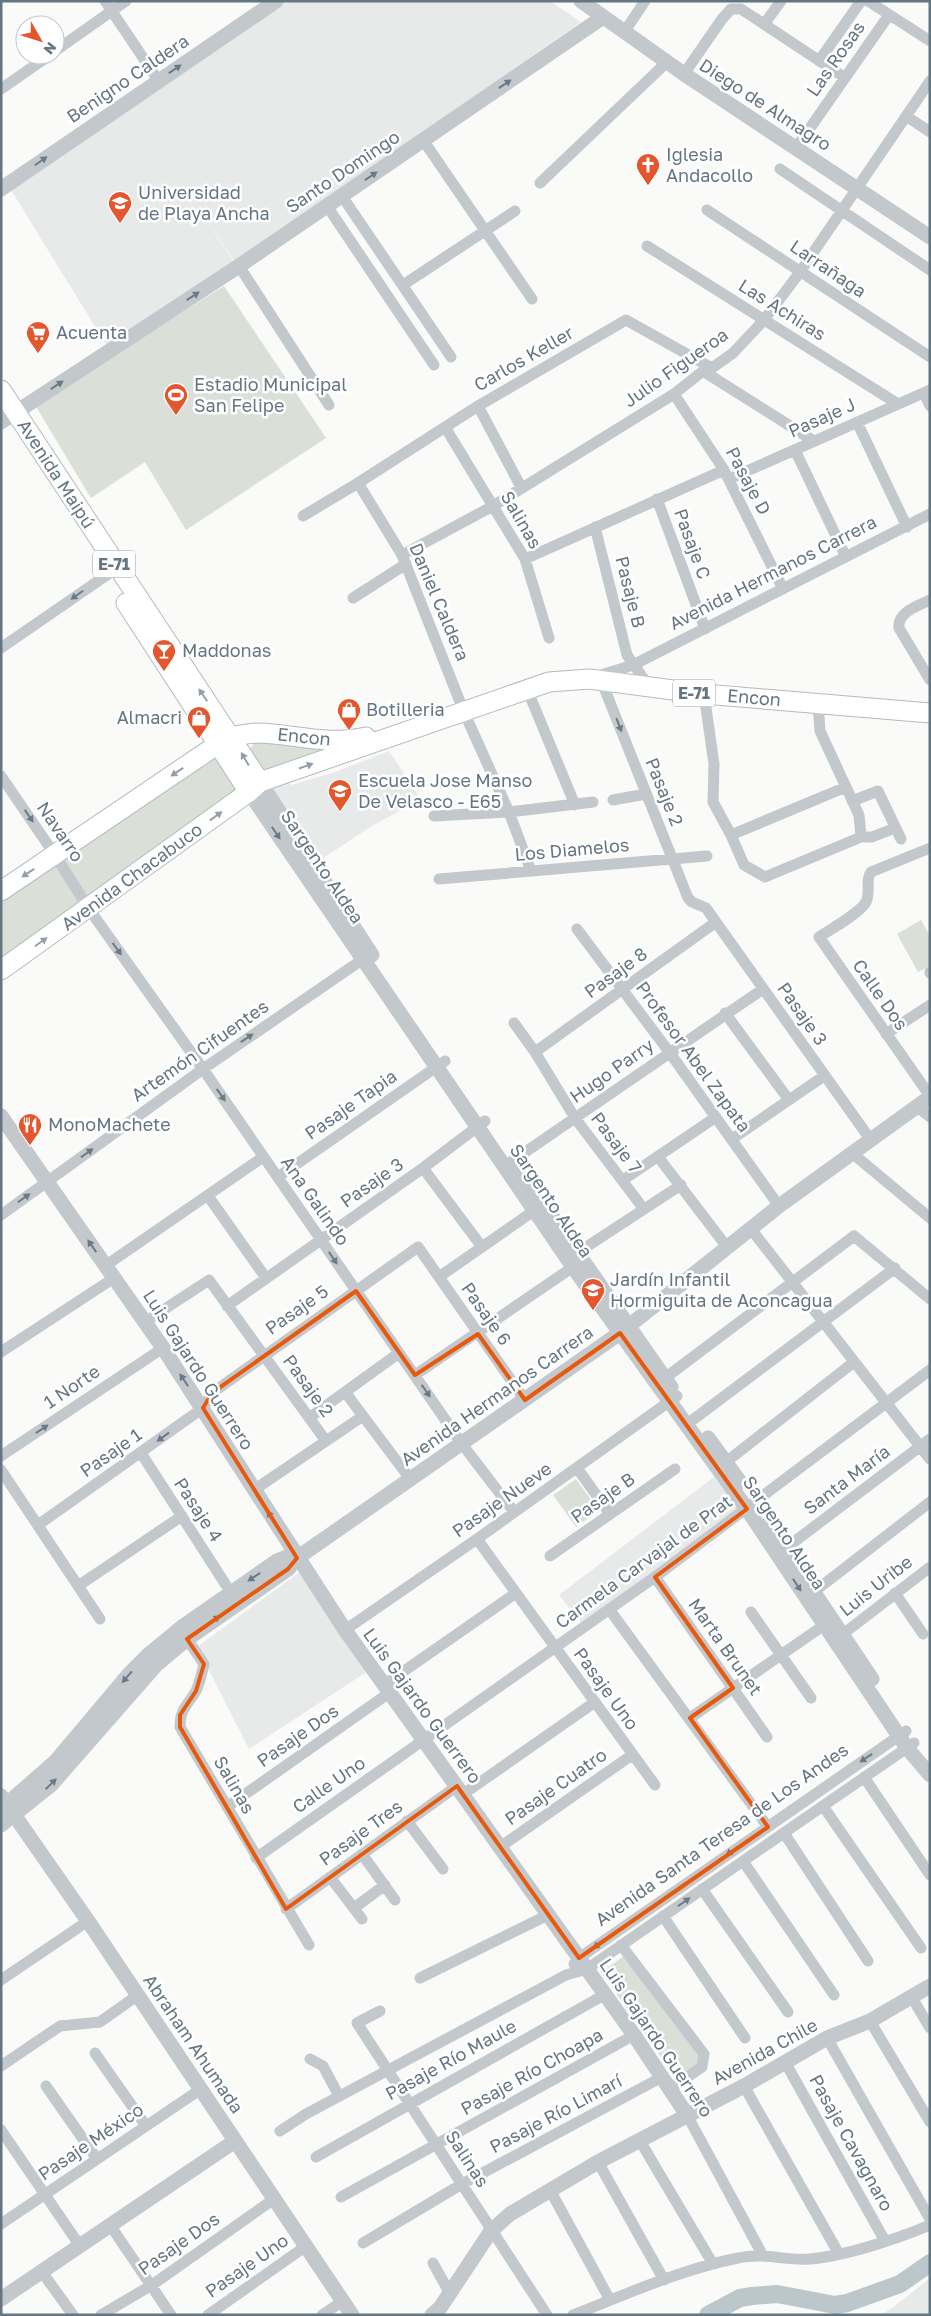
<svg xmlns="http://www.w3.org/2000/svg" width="931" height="2316" viewBox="0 0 931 2316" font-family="'Golos Text',sans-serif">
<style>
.built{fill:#e8e9e9}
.park{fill:#dadfd7}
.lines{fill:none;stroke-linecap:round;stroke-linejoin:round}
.river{stroke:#bbc7cb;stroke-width:18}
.primary-casing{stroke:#b5babe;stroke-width:21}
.minor{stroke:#c3c8cc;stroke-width:11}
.tertiary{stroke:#c3c8cc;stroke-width:15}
.primary{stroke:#fff;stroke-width:19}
.oneway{fill:#6a7a87}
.oneway2{fill:#939fa8}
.marked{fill:none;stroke:#e8590c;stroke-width:4;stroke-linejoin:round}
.labels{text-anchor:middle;stroke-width:5;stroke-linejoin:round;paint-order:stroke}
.shield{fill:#fff;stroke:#939fa8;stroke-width:1}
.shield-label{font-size:16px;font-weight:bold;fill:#657683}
.street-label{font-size:18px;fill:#657683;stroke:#fff}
.poi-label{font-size:18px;fill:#657683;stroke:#fff;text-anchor:start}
</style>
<rect width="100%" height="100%" fill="#fafaf8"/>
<!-- built -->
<path class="built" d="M283 1H550L581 22 235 262 195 204 234 262 107 346 8 185Z
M389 751 421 799 372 826 317 862 273 789 287 781 291 785 335 772Z
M714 1477 738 1509 582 1624 559 1595Z
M300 1572 368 1671 249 1749 197 1647Z
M930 2278V2315H881L896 2305Z"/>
<!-- park -->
<path class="park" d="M224 286 326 438 186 530 145 462 91 498 35 405Z
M262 740 332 749 265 771 258 767 248 750 256 742Z
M213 751 242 792 1 966V899Z
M921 920 930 936V966L918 972 897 934Z
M576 1479 599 1511 576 1527 553 1495Z
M624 1956 703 2058 699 2066 678 2081 601 1972Z"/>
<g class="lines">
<!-- river -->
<path class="river" d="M708 2315 740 2298 752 2296 777 2294 835 2305 847 2303 900 2284 930 2263"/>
<!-- primary casing -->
<g class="primary-casing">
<path id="primary" d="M1 390 260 782
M126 603 249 792
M230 736C240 736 248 733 258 733 294 734 329 746 366 737
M1 891 227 738
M1 970 249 792 260 782 549 682 589 679 704 694 930 713"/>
</g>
<!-- minor -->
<path class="minor" d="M105 1 158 80
M868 1 930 41
M765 23 781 1
M625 31 645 1
M55 51 126 1
M819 61 861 1
M684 74 722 19 731 9H741L844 77
M1 89 50 55
M906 116 930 132
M423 140 532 299
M796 148 889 15
M780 169 930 270
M540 183 667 62
M342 196 451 357
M327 206 434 365
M707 210 930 357
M647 246 898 404
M239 266 329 405
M403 285 515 211
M703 371 814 441
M924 393 930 406
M674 394 724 470 783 589
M478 406 521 487
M857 422 907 527
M445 427 525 559 549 638
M795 450 846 557
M729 479 930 390
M358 483 402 555 464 712 509 812 531 871
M657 499 705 629
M303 516 358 483 478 406 626 320 712 368
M595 527 627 655 643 678 645 687
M402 555 493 506 674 394 703 371 712 368 733 353 764 320 800 272 930 81
M525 559 724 470
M353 598 406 564
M930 600C918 606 897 612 899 628L930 680
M1 648 117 568
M595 677 633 665 930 514
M601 680 688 898 692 902 706 908 870 1139
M527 689 575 805
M704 694 714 764 713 802 731 835 744 865 765 877 861 837 859 815 820 731 818 703
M1 776 55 855 89 909 203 1069 462 1444 514 1512
M613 800 646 794
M852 801 878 791 901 839
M434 816 509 812 593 802
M731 835 846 787
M861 837H872L895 828
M930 848 871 872C865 880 871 893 866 902 860 913 831 929 819 937L930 1096
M439 879 707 856
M577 929 670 1053 779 1206
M930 972V973
M725 1013 789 1100
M514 1023 535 1052 575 1118 643 1208
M886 1034 930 1005
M535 1052 716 922
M916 1106 930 1117
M732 1139 824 1076
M852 1153 930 1218
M659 1158 727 1247
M505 1166 763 989
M423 1168 482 1247
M278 1177 445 1061
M623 1180 716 1117
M208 1196 266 1278
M1 1215 203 1069 369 955
M751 1229 930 1459
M577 1253 681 1185
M105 1266 263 1157
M439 1277 535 1210
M227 1306 423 1168 485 1121
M145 1322 209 1280 326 1441
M1 1352 114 1278
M415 1375 573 1267
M665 1378 854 1236 930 1299
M345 1392 411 1480
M309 1418 399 1353
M694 1419 895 1268
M141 1453 226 1585
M1 1456 163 1348
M726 1462 854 1362
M577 1468 610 1514
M1 1470 100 1619
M254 1490 363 1416
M38 1525 203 1408 212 1393 418 1247 525 1400
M477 1539 655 1785
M786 1548 930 1439
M550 1556 675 1469
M655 1577 767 1737
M78 1586 182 1516
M815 1591 930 1502
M895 1593 923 1634
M609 1609 768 1827
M751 1612 811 1698
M345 1630 477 1539 677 1396
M843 1634 930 1567
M187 1639 204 1664C202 1673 200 1682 196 1691 187 1706 180 1709 180 1727L309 1945
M384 1685 516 1593
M690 1718 830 1621
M864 1777 930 1875
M462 1795 595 1702
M823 1806 921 1948
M227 1807 389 1693
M407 1821 443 1869
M784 1833 868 1961
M500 1847 632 1755
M362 1854 395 1900
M256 1858 655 1577 930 1370
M743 1861 834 1995
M330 1877 362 1919
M702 1889 788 2012
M354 1908 385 1885
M286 1909 457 1786
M663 1916 745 2038
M621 1945 704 2054 702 2067 671 2088
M574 1964 579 1958 906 1731
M420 1978 548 1915
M1 1980 88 1921
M911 1996 930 2028
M380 2011 357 2023 547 2315
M870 2021 930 2122
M827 2038 930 2219
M95 2053 146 2126
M310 2059 323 2066 339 2096
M785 2062 885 2241
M1 2066 60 2026 100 2022 138 1995
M46 2086 97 2159
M744 2086 839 2254
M687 2115 762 2254
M1 2130 80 2246
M280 2131 306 2114 566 1975 587 1969 914 1743
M640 2141 713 2264
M316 2157 604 1995
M598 2162 664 2280
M550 2190 610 2300
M341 2197 634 2035
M1 2224 201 2089
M110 2225 171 2315
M363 2243 462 2184 662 2077
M433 2263 449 2292
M42 2272 73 2315
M101 2315 152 2285 274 2199
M208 2315 306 2246
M322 2315 343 2301
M573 2315C627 2294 682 2269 738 2258 765 2252 785 2261 810 2259 845 2256 897 2239 930 2225"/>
<!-- tertiary -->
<path class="tertiary" d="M581 1 684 74 930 237
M1 189 276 1
M1 422 239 266 603 17
M260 782 372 955
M249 792 573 1267 747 1509 907 1748 930 1775
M1 1116 163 1348 345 1630 634 2035 687 2115
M517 1166 671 1387
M708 1438 740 1482
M768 1524 872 1679
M1 1796 88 1921 352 2315
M1 1809 55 1762 129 1674 148 1655 182 1627 277 1561 287 1557 297 1558
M1 1825 51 1785 156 1665 187 1639 288 1569 297 1558 620 1333 779 1206 930 1097
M1 2299 235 2141
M432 2315 440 2308 491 2231 510 2214 598 2162 744 2086 827 2038 870 2021 930 1986"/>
<!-- primary -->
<use href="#primary" class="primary"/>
</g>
<!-- one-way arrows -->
<defs><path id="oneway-solid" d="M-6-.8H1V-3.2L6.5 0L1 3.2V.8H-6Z" transform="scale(1.25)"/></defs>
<g class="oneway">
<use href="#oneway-solid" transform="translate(175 69) rotate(-34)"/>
<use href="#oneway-solid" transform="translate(505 84) rotate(-34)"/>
<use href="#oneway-solid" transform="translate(41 161) rotate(-35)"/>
<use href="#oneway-solid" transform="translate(371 176) rotate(-34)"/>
<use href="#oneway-solid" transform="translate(193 296) rotate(-33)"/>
<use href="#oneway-solid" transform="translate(57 385) rotate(-33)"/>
<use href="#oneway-solid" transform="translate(77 595) rotate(145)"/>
<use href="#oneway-solid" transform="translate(619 725) rotate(69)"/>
<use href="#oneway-solid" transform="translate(29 816) rotate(55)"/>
<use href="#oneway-solid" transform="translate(276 833) rotate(56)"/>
<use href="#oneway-solid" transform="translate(117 949) rotate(54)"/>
<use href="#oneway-solid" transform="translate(247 1038) rotate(-34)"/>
<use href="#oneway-solid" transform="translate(221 1095) rotate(55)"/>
<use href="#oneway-solid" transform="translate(87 1153) rotate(-36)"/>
<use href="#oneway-solid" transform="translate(24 1198) rotate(-35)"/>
<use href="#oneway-solid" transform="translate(92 1246) rotate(-125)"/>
<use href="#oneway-solid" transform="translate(333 1258) rotate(56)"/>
<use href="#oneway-solid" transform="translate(184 1380) rotate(-124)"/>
<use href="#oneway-solid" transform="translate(426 1391) rotate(55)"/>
<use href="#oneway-solid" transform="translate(42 1429) rotate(-34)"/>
<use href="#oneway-solid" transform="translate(163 1437) rotate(144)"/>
<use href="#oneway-solid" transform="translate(271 1517) rotate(-122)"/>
<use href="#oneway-solid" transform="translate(254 1577) rotate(146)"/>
<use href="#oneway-solid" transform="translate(797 1585) rotate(57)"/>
<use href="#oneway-solid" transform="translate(214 1620) rotate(-35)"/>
<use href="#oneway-solid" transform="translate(127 1677) rotate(131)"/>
<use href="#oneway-solid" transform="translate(866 1758) rotate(146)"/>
<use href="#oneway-solid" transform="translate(51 1784) rotate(-44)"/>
<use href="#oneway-solid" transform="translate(732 1851) rotate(145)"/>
<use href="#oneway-solid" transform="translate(684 1902) rotate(-35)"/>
<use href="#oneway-solid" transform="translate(599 1944) rotate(145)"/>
</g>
<g class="oneway2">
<use href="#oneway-solid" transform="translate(203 695) rotate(-124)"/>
<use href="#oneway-solid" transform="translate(245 759) rotate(-121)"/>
<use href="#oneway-solid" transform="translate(306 766) rotate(-19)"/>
<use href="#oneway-solid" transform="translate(177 772) rotate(146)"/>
<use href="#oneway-solid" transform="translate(216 816) rotate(-36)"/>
<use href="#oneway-solid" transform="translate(28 873) rotate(146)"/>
<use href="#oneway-solid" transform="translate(41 942) rotate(-35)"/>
</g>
<!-- marked area -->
<path class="marked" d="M356 1291 415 1375 478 1334 525 1400 620 1333 747 1509 655 1577 733 1688 690 1718 768 1827 579 1958 457 1786 286 1909 180 1727V1715L196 1691 204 1664 187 1639 288 1569 297 1558 203 1408 212 1393Z"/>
<!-- icons -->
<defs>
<g id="church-pin" transform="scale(1.25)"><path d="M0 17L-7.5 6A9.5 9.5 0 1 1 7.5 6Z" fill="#e4572e" stroke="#fff"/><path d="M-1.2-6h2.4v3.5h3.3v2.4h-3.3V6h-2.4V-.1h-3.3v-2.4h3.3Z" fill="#fff"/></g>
<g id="university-pin" transform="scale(1.25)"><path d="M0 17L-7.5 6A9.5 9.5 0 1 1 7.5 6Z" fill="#e4572e" stroke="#fff"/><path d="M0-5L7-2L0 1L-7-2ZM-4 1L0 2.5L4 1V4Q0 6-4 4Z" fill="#fff"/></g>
<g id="supermarket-pin" transform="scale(1.25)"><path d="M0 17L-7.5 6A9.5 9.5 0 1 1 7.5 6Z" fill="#e4572e" stroke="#fff"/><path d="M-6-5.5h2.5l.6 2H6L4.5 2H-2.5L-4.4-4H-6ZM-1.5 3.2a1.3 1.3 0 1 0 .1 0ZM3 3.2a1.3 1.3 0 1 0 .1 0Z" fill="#fff"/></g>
<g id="stadium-pin" transform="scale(1.25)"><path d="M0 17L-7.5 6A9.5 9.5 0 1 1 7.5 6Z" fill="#e4572e" stroke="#fff"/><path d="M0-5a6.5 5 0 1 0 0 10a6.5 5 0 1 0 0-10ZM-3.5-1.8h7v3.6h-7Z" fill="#fff"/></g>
<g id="bar-pin" transform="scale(1.25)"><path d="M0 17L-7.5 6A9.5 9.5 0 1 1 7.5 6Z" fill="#e4572e" stroke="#fff"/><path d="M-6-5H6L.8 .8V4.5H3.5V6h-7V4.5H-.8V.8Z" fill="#fff"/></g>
<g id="shop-pin" transform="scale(1.25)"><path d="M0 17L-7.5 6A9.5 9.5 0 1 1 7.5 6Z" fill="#e4572e" stroke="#fff"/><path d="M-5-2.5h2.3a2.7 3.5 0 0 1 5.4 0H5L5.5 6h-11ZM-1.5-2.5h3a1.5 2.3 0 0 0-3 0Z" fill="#fff"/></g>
<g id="school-pin" transform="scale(1.25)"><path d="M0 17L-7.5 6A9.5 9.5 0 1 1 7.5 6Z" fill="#e4572e" stroke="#fff"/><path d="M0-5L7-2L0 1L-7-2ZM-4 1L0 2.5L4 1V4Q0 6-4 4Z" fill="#fff"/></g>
<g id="restaurant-pin" transform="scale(1.25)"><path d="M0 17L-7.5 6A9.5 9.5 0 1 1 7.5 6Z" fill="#e4572e" stroke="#fff"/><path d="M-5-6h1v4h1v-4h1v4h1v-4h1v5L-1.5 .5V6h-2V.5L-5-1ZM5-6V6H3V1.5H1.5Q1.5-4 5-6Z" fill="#fff"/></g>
</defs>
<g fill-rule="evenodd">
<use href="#church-pin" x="648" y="165"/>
<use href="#university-pin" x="120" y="203"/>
<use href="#supermarket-pin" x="38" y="333"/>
<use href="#stadium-pin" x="176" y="395"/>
<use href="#bar-pin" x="164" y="651"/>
<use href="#shop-pin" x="349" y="710"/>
<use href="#shop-pin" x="199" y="718"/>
<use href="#school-pin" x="340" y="791"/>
<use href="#restaurant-pin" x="30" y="1125"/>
<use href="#school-pin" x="593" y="1290"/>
</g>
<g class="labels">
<!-- shield labels -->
<g class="shield">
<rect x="93" y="550.5" width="42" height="27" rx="4"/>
<rect x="673" y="679.5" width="42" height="27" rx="4"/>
</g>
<g class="shield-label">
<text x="114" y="570">E-71</text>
<text x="694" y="699">E-71</text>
</g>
<!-- street labels -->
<g class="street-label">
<text transform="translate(836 59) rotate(-55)" y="6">Las Rosas</text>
<text transform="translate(128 79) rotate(-34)" y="6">Benigno Caldera</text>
<text transform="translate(765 105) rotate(33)" y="6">Diego de Almagro</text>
<text transform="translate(343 172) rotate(-34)" y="6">Santo Domingo</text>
<text transform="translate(828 269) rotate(34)" y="6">Larrañaga</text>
<text transform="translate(782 310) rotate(32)" y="6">Las Achiras</text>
<text transform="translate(524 359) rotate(-30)" y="6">Carlos Keller</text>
<text transform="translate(676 368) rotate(-35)" y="6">Julio Figueroa</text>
<text transform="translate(822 418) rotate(-24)" y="6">Pasaje J</text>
<text transform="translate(56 474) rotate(57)" y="6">Avenida Maipú</text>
<text transform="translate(748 481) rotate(62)" y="6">Pasaje D</text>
<text transform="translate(521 520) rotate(60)" y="6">Salinas</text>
<text transform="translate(692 544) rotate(70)" y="6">Pasaje C</text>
<text transform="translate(773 573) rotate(-27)" y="6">Avenida Hermanos Carrera</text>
<text transform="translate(630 592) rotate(76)" y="6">Pasaje B</text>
<text transform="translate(439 602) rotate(67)" y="6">Daniel Caldera</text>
<text transform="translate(754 698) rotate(5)" y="6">Encon</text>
<text transform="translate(304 737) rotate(6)" y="6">Encon</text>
<text transform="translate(664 792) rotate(68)" y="6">Pasaje 2</text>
<text transform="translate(60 832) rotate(56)" y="6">Navarro</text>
<text transform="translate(572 850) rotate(-5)" y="6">Los Diamelos</text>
<text transform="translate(322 867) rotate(56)" y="6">Sargento Aldea</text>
<text transform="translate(132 877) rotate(-36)" y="6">Avenida Chacabuco</text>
<text transform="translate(616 973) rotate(-36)" y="6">Pasaje 8</text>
<text transform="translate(880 995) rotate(55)" y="6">Calle Dos</text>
<text transform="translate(802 1014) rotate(55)" y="6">Pasaje 3</text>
<text transform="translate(200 1051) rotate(-35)" y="6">Artemón Cifuentes</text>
<text transform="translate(693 1057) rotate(54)" y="6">Profesor Abel Zapata</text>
<text transform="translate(612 1071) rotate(-35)" y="6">Hugo Parry</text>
<text transform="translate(351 1105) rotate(-35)" y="6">Pasaje Tapia</text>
<text transform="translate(616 1143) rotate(53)" y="6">Pasaje 7</text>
<text transform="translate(372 1183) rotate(-35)" y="6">Pasaje 3</text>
<text transform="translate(315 1201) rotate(55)" y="6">Ana Galindo</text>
<text transform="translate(551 1201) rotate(56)" y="6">Sargento Aldea</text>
<text transform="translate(297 1310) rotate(-35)" y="6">Pasaje 5</text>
<text transform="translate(486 1314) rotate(55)" y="6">Pasaje 6</text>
<text transform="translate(198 1370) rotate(57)" y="6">Luis Gajardo Guerrero</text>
<text transform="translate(308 1386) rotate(54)" y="6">Pasaje 2</text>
<text transform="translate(72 1387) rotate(-34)" y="6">1 Norte</text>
<text transform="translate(497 1396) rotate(-35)" y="6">Avenida Hermanos Carrera</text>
<text transform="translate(111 1453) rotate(-35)" y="6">Pasaje 1</text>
<text transform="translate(847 1480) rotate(-37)" y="6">Santa María</text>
<text transform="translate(603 1498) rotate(-35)" y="6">Pasaje B</text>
<text transform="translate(502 1500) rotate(-35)" y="6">Pasaje Nueve</text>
<text transform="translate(198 1510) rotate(57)" y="6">Pasaje 4</text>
<text transform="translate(784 1533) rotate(56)" y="6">Sargento Aldea</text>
<text transform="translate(644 1562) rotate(-36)" y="6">Carmela Carvajal de Prat</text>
<text transform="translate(876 1586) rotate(-38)" y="6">Luis Uribe</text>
<text transform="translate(725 1647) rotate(55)" y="6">Marta Brunet</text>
<text transform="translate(606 1689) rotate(54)" y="6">Pasaje Uno</text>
<text transform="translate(422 1706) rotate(54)" y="6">Luis Gajardo Guerrero</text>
<text transform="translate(298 1736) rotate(-35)" y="6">Pasaje Dos</text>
<text transform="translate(234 1785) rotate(60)" y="6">Salinas</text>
<text transform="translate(329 1785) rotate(-35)" y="6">Calle Uno</text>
<text transform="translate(556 1787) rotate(-35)" y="6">Pasaje Cuatro</text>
<text transform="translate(361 1833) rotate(-36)" y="6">Pasaje Tres</text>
<text transform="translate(722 1835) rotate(-35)" y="6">Avenida Santa Teresa de Los Andes</text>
<text transform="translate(656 2038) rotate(56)" y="6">Luis Gajardo Guerrero</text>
<text transform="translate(193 2044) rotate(56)" y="6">Abraham Ahumada</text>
<text transform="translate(765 2052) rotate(-29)" y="6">Avenida Chile</text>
<text transform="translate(451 2060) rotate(-29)" y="6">Pasaje Río Maule</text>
<text transform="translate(532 2072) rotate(-29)" y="6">Pasaje Río Choapa</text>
<text transform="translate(556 2114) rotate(-28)" y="6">Pasaje Río Limarí</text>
<text transform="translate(91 2142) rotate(-34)" y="6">Pasaje México</text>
<text transform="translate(851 2143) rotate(61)" y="6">Pasaje Cavagnaro</text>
<text transform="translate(467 2159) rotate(57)" y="6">Salinas</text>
<text transform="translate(179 2244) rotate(-35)" y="6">Pasaje Dos</text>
<text transform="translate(247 2266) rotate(-35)" y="6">Pasaje Uno</text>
</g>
<!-- poi labels -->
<g class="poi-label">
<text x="666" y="161">Iglesia<tspan x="666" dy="21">Andacollo</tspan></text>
<text x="138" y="199">Universidad<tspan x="138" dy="21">de Playa Ancha</tspan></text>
<text x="56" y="339">Acuenta</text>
<text x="194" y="391">Estadio Municipal<tspan x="194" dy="21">San Felipe</tspan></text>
<text x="182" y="657">Maddonas</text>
<text x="366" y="716">Botilleria</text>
<text x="182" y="724" text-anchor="end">Almacri</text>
<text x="358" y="787">Escuela Jose Manso<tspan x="358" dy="21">De Velasco - E65</tspan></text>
<text x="48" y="1131">MonoMachete</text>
<text x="610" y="1286">Jardín Infantil<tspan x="610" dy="21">Hormiguita de Aconcagua</tspan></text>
</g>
</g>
<!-- border -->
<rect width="931" height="2316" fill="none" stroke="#657683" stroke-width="5"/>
<!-- north arrow -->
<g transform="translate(40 40) rotate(129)"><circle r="24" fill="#ffffff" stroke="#c1c8cd"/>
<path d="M0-4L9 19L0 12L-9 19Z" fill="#e4572e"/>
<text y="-8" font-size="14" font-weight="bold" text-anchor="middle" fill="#657683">N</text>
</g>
</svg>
